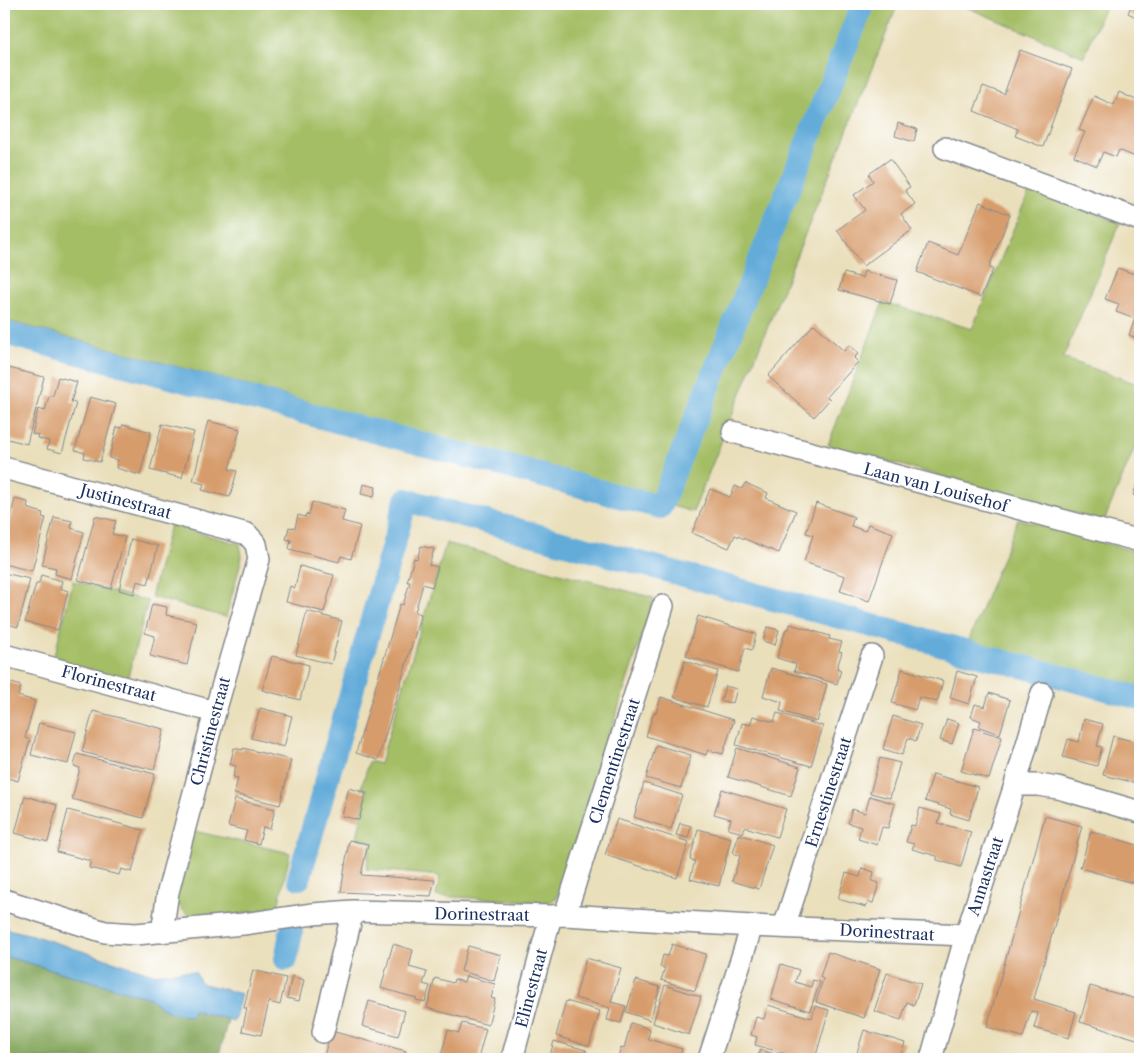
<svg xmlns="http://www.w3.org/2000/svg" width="1144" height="1063" viewBox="0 0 1144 1063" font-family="'Libre Caslon Text',serif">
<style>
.green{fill:#a4be65;stroke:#607662}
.forest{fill:#83a55a;stroke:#4f6a5c}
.water{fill:#63acda;stroke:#3f6e9c}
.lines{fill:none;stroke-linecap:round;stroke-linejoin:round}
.canal{stroke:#63acda;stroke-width:24}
.building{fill:#d79c6c}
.minor-casing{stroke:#82878c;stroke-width:24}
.minor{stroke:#fff;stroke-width:21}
.labels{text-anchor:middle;stroke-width:4;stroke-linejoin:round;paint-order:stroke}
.street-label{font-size:16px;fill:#1b2f5e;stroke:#fff}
</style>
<rect width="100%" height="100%" fill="#fff"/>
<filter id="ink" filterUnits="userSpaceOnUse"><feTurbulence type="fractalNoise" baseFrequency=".02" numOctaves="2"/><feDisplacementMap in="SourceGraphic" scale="10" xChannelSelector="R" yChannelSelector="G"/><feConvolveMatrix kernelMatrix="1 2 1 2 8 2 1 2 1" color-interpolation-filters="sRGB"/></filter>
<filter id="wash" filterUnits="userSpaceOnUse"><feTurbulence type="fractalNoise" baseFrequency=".0096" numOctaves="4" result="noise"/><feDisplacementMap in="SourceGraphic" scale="20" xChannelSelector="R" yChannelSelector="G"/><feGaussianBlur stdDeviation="1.12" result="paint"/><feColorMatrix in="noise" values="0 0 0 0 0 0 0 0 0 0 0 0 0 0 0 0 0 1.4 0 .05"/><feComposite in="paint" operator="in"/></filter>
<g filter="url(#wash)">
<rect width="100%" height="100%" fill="#eadfbb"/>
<!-- green -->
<path class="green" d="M4 4H898L693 512 404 431 316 404 4 320Z
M959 4H1106L1084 57Z
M1030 189 1120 223 1063 358 1140 385V435L1104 521 828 445 883 302 972 329Z
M1018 519 1140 553V684L1136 693 967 645Z
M170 525 240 544 242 557 226 617 151 597Z
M446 543 654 598 557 897 550 902 436 896 440 876 366 869 371 842 357 838 367 790 361 789 369 761 380 764Z
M73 581 148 601 127 680 53 660Z
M190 830 290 853 278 907C254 911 214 921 191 915 183 913 179 906 175 899Z"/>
<!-- forest -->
<path class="forest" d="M4 956 150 998C164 1011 172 1014 191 1016L193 1010 228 1019 218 1059H4Z"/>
<!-- water -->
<path class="water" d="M4 928 32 935 153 974 182 971 195 972 201 983 241 994 234 1021 193 1010 191 1016C172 1014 164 1011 150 998L4 956Z"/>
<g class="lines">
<!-- canal -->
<path class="canal" d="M4 333 660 507 863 4
M299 878 406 500 1140 698
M286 959 291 933"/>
</g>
<g id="blocks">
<!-- building -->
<path class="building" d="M1132 4H1140V19L1128 13Z
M1020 50 1072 69 1043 147 1015 136 1018 129 974 111 983 86 1004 94Z
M1119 92 1140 102V159L1119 150 1116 157 1103 152 1097 166 1074 156 1085 132 1079 130 1094 96 1114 105Z
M898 123 917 129 914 142 895 136Z
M890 159 910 187 905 190 915 204 901 214 912 230 863 266 837 230 865 210 854 195 873 181 869 174Z
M980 202 1010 215 989 267 993 269 981 297 917 272 928 243 958 255Z
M1118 268 1134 274 1135 270 1140 272V340L1129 335 1135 319 1116 312 1119 304 1105 299Z
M864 271 897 280 890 304 839 290 844 273 862 278Z
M814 324 844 351 849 345 859 353 854 358 858 362 827 397 830 399 814 417 768 376Z
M9 368 44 377 27 444 4 438V375L7 376Z
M58 377 77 382 71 402 76 403 62 453 47 449 49 441 37 438 38 435 32 434 38 409 45 411 49 396H53Z
M90 397 116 404 100 462 84 458 85 453 75 450Z
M208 421 240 429 229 469 237 471 230 497 202 490 204 484 193 481Z
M123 424 151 432 140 475 116 468 118 460 109 458 117 427 122 428Z
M162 424 194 432 182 478 150 470Z
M1140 478V498L1133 495Z
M745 483 768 493 766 498 796 511 779 553 735 535 729 548 692 533 710 489 730 497 735 486 742 489Z
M363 484 376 487 374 497 361 494Z
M15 499 28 502 27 508 43 513 42 517 46 518 32 571 4 564V543Z
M312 502 345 510 342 521 360 526 351 559 341 556 339 562 289 549 291 540 286 539 289 527 295 528 298 515 305 517 306 514 309 515Z
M816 503 854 517 851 526 865 531 868 524 893 533 869 601 840 591 845 576 804 562 813 535 806 533Z
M95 516 116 521 112 534 125 537 111 589 78 580Z
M54 517 72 521 71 528 84 532 72 579 55 574 56 568 42 565Z
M131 539 158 546 148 584 137 581 134 594 119 590Z
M421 546 434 549 429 565 438 567 432 587 423 584 415 612 421 614 378 760 356 753 400 604 403 605 410 582H407L414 558 417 559Z
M300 566 334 575 324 612 286 602 290 586 295 588Z
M4 573 30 579 18 627 4 623Z
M41 575 62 581 60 588 68 591 58 630 25 622 36 584H39Z
M152 604 167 607 166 615 197 622 187 665 150 656 155 636 145 633Z
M307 611 342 621 331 664 296 655Z
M698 616 756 634 752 650 745 648 738 672 686 656Z
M790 624 830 636 829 639 842 642 839 651 842 652 837 668 841 670 837 684 794 671 796 664 777 658 786 629H789Z
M767 627 779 630 775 645 763 641Z
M272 656 309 665 300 700 262 690Z
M685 661 718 671 707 707 674 697Z
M771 668 827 684 817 722 780 711 782 702 763 696Z
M902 669 943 681 937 702 919 697 915 710 892 703Z
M957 671 977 677 969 704 950 698Z
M5 681 21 686 18 696 35 701 25 738 30 740 18 781 4 777Z
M725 686 737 689 733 703 721 701Z
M989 693 1010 700 1000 734 979 727 981 721 971 717 975 704 985 707Z
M661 697 734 720 723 754 708 750 706 755 646 736 654 712 656 713Z
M260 708 292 716 284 747 251 738Z
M93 711 164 729 154 770 82 752Z
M777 713 823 726 811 766 736 745 742 723 750 725 753 716 774 722Z
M893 716 921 725 916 741 908 738 902 755 883 749Z
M947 719 959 723 952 744 940 740Z
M1084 719 1103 724 1097 746 1102 747 1097 766 1063 757 1068 739 1079 742Z
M39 723 76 732 68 764 31 755Z
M974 728 1002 737 989 779 961 771Z
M1113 736 1140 743V768L1136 783 1103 775Z
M656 745 691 755 681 788 646 778Z
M234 748 243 750V748L291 760 280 805 234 794 238 778 233 777 236 766 230 764Z
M737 748 800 767 791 796 728 777Z
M77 754 155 774 143 818 72 799 80 768 74 766Z
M880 758 900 763 890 798 870 793Z
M933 774 978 787 969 820 950 814 951 809 925 801Z
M644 783 682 795 671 829 634 817Z
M349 788 366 793 359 820 342 816Z
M722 789 786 809 777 837 745 827 743 833 728 829 731 819 714 814Z
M25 796 57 805 48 842 15 833Z
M870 796 895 804 888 828 882 827 877 845 858 839 861 827 848 823 852 809 865 813Z
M235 799 275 809 270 829 263 827 259 844 244 840 247 831 228 826Z
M920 808 941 814 938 823 971 832 961 867 937 860V856L912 849 914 844 906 842 911 825 915 826Z
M68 810 143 830 132 872 121 869 119 875 89 868 91 861 57 852Z
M1045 816 1082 826 1034 999 1076 1012 1069 1038 1034 1028 1038 1013 1031 1011 1023 1037 987 1027Z
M617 819 689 842 677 878 605 855Z
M680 823 691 826 688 838 676 835Z
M698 829 731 838 719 886 690 879 695 861 690 860Z
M1091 831 1140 846V885L1080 868Z
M739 834 773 845 759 889 732 881 740 856 733 853Z
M349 840 368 844 361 875 435 880 431 896 341 892Z
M862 868 874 872 872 881 879 883 873 903 868 902 866 907 838 899 846 873 860 877Z
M393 944 413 950 409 967 427 972 423 984 430 986 425 1002 416 1000V998L381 988Z
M672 944 706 954 695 991 661 980 665 968 660 967 663 955 668 956Z
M468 946 501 955 494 981 461 971Z
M828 952 880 969 864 1018 816 1002 823 979 820 977Z
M586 958 621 968 611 1002 626 1006 621 1023 607 1020 610 1008 575 998Z
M781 964 799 970 795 982 811 987 813 980 820 982 810 1011 771 999Z
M253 970 286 978 280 1005 269 1002 261 1035 242 1031 247 1008H244Z
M887 973 921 984 914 1005 907 1002 901 1020 874 1011Z
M292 976 304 980 299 1001 287 998Z
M466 976 495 984 491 998 495 999 488 1025 427 1008 435 978 453 983 454 979 464 982Z
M636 980 660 987 650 1020 626 1012Z
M665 985 701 997 689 1035 653 1023Z
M1090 986 1140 1000V1040L1080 1022Z
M369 1001 405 1011 398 1036 362 1026Z
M566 1001 600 1011 589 1046 556 1036Z
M768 1005 812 1018 815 1006 829 1010 815 1059H803L755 1045 757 1037 751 1035 756 1017 764 1019Z
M462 1023 486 1029 478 1059H454L441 1056 448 1030 459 1033Z
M631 1023 650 1029 648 1039 682 1049 679 1059H623L618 1058 621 1047 624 1048Z
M864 1030 905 1043 899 1059H855Z
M331 1031 406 1051 404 1059H323Z
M554 1041 586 1050 584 1059H549Z
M760 1050 791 1059H757Z"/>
</g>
</g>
<g filter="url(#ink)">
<use href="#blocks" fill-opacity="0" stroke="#82878c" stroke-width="1"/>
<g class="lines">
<!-- minor casing -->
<g class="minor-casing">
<path id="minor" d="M945 148 1140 220
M733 432 1140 541
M4 468 247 534 256 544 259 559 215 712 168 892 162 932
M4 655 215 712
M1015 785H1038L1058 788 1140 812
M4 900 105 932 136 934 243 924 313 914 353 911 551 916 565 915 752 926 966 935
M565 915 663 606
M784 927 872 656
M323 1032 353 911
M512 1059 551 916
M709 1059 752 926
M931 1059 966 935 1015 785 1042 693"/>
</g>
<!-- minor -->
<use href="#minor" class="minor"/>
</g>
</g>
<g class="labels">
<!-- street labels -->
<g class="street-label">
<text transform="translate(936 487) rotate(15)" y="6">Laan van Louisehof</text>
<text transform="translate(126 501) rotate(15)" y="6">Justinestraat</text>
<text transform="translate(109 683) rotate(15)" y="6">Florinestraat</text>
<text transform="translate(210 731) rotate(-75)" y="6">Christinestraat</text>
<text transform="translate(614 761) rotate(-72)" y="6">Clementinestraat</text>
<text transform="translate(828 792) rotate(-72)" y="6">Ernestinestraat</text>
<text transform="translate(985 876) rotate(-72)" y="6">Annastraat</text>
<text transform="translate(482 914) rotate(1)" y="6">Dorinestraat</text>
<text transform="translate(887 932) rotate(3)" y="6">Dorinestraat</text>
<text transform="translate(531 988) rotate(-75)" y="6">Elinestraat</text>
</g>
</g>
<!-- margin -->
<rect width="1144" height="1063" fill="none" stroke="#fff" stroke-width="20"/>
</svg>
